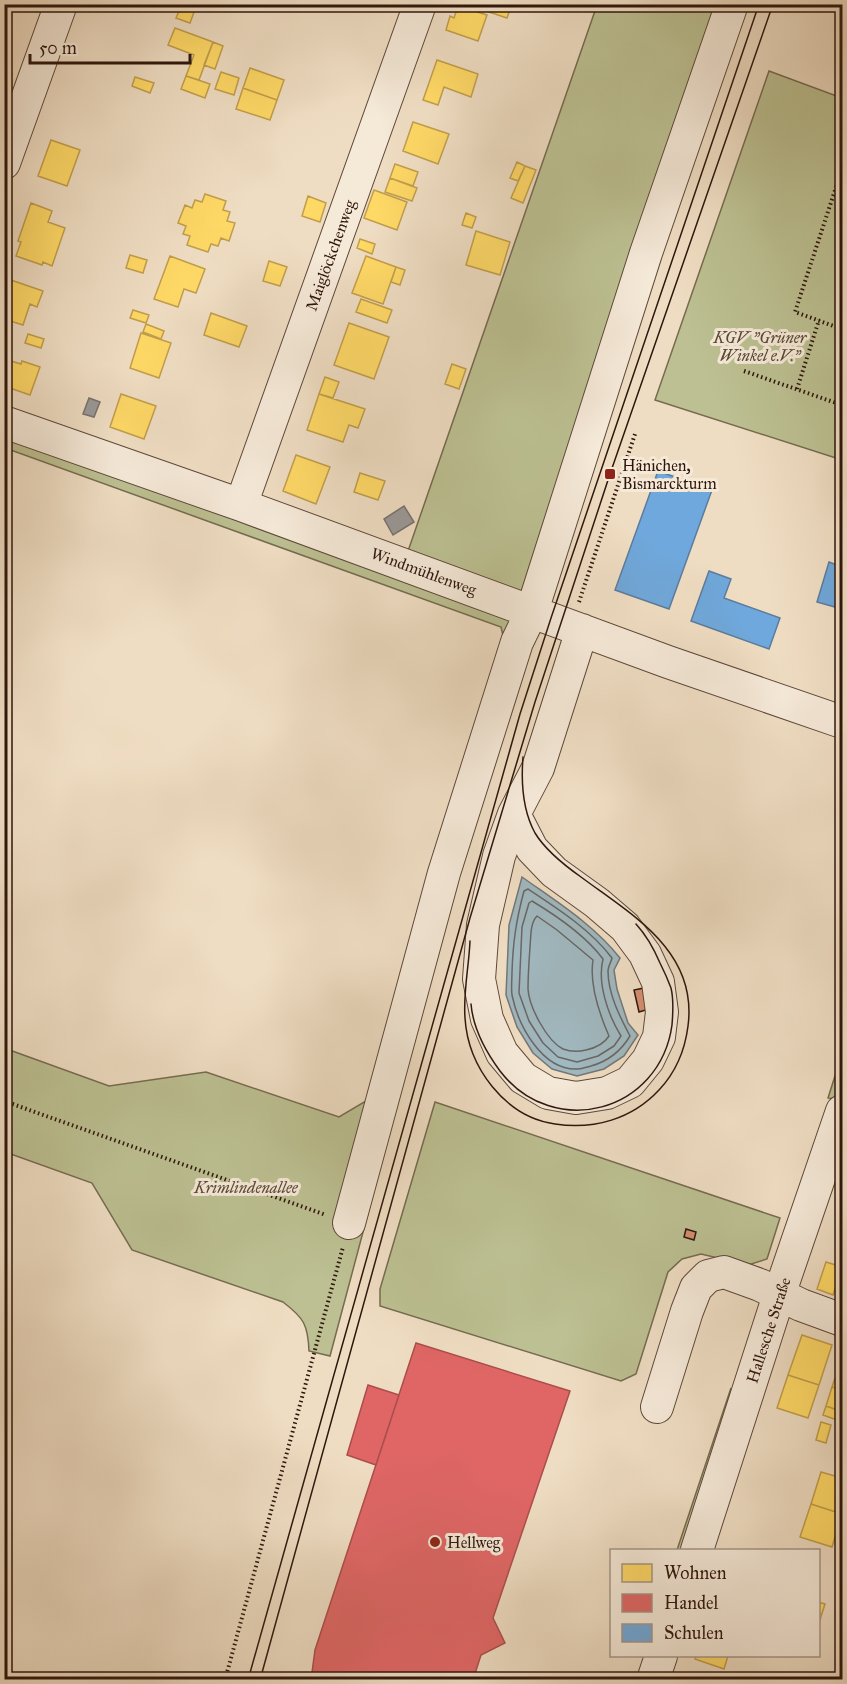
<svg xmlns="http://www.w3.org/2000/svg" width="847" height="1684" viewBox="0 0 847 1684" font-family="'IM FELL Great Primer',serif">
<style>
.green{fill:#bcc092;stroke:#766b50;stroke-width:1.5}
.water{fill:#a0b8bf;stroke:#737778;stroke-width:1.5}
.homes{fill:#ffd966;stroke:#c19e4b;stroke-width:1.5}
.shops{fill:#e06666;stroke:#ab4e4b;stroke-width:1.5}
.schools{fill:#6fa8dc;stroke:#5c7c9e;stroke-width:1.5}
.industry{fill:#999;stroke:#79726f;stroke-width:1.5}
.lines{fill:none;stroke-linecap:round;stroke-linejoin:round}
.shore{stroke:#686766;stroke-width:1.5}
.building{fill:#d68e6e;stroke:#2f160d;stroke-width:1.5}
.minor-casing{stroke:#5f483a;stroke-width:34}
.path{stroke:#2f160d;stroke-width:4;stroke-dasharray:1.5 3;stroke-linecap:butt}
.minor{stroke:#f5e9d8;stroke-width:32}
.tram{stroke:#2f160d;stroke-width:1.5}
.poi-dot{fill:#8f2418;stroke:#f5e9d8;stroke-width:2}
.labels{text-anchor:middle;stroke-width:6;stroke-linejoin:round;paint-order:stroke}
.street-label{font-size:16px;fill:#2f160d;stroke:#f5e9d8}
.park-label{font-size:16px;font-style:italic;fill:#594935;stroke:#f5e9d8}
.poi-label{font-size:16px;fill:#2f160d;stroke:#f5e9d8;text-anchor:start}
</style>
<rect width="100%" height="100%" fill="#efddc3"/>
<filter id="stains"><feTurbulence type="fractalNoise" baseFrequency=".00333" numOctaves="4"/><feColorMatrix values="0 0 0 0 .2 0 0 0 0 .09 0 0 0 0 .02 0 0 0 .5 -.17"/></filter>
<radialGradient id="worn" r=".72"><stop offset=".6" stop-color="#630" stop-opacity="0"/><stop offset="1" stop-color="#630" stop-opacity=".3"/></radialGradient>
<!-- green -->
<path class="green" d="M597 5H728L531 597 407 554Z
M769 71 842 98V460L655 400Z
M4 433 519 614 504 640 501 627 5 448Z
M4 1048 109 1086 206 1072 339 1117 376 1095 399 1097 330 1356 309 1351C308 1325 304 1318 283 1302L132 1250 92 1183 5 1152Z
M842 1054V1075L835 1099 828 1098Z
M435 1102 780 1218 767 1259 748 1265 701 1254 682 1259 668 1272 636 1374 621 1381 380 1306V1289Z
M731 1388 722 1429 684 1550H677Z"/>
<!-- water -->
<path class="water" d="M522 877C557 902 593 924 620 958L614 970 617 989 628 1023 638 1035 624 1056 604 1069 577 1076 552 1069 533 1053 517 1027 506 995 509 925Z"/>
<!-- homes -->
<path class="homes" d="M4 4H12L4 24Z
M182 4H197L190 23 176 18Z
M491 4H512L507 18 489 12Z
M458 6 487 15 478 41 446 30 450 16 454 18Z
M175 28 213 42 199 80 186 76 194 55 168 45Z
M213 42 223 46 215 69 204 65Z
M437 60 478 74 471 97 444 87 438 105 423 100Z
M250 68 284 80 277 100 243 88Z
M221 72 239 78 234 95 215 89Z
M186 76 210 84 205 98 181 89Z
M135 77 154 83 150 93 132 86Z
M243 88 277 100 270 120 236 109Z
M413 122 449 134 438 164 403 151Z
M51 140 80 150 67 186 38 176Z
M517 162 525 166 518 181 510 178Z
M395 164 418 172 413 186 390 178Z
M525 166 536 170 523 203 511 198Z
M390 178 417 188 412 201 385 192Z
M374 190 407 202 397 230 364 218Z
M205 194 226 201 223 210 230 212 227 221 235 223 229 241 221 238 218 246 211 244 208 252 187 245 190 236 183 234 186 226 178 223 185 205 192 208 195 200 202 202Z
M308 196 326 203 320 222 302 216Z
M31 203 52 211 48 222 65 228 52 266 43 262 42 265 16 256 21 242 18 241Z
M466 213 476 217 472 228 462 225Z
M476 231 510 242 500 275 466 265Z
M360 239 375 244 372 254 357 248Z
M130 255 147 260 143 273 126 268Z
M170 256 205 269 196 293 184 289 178 307 154 299Z
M366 256 396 267 383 304 352 293Z
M269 261 287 267 280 286 263 281Z
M396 267 405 270 400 285 391 282Z
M5 278 43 291 37 307 30 304 23 325 4 319Z
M361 299 392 310 387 323 356 312Z
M133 310 149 315 146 323 130 318Z
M211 313 247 326 239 347 204 335Z
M349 323 389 337 374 379 334 365Z
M146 324 164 331 161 339 143 332Z
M141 333 171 343 159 378 130 368Z
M28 334 44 339 41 348 25 343Z
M4 359 21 364 22 361 40 367 30 395 4 386Z
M452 364 466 369 459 389 445 384Z
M325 377 339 382 333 398 319 394Z
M121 394 156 406 144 439 110 427Z
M319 394 365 409 358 428 349 425 343 442 307 430Z
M296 455 330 467 316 504 283 491Z
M360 473 385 481 378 500 354 492Z
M826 1262 842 1267 833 1295 817 1289Z
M802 1335 832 1345 819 1385 788 1375Z
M788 1375 819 1385 808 1418 777 1408Z
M835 1378 842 1380V1390L832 1387Z
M832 1387 842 1390 840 1411 826 1406Z
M826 1406 840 1411 837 1420 823 1415Z
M821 1422 831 1425 826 1443 816 1440Z
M821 1472 842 1478V1514L811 1504Z
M811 1504 842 1514 832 1547 800 1537Z
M818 1602 825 1604 818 1626Z
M696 1656H728L724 1669 695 1659Z
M689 1674 706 1680H687Z"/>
<!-- shops -->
<path class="shops" d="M416 1343 570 1391 493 1618 505 1643 481 1655 473 1680H311L315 1650Z
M368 1385 399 1395 376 1465 347 1455Z"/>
<!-- schools -->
<path class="schools" d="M658 471 712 490 669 609 615 590Z
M829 562 842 567V585L835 607 817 602Z
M709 571 731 579 724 598 780 618 769 649 691 621Z"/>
<!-- industry -->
<path class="industry" d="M89 398 100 402 94 417 83 414Z
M404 506 414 522 393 535 384 519Z"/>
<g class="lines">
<!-- shore -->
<path class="shore" d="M528 889C557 908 591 930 612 958 611 962 608 967 608 971 608 994 620 1017 630 1036 621 1051 609 1061 591 1066 587 1067 582 1069 578 1069 542 1071 518 1025 512 995 511 988 512 980 512 972 513 942 516 921 524 891Z
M532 901C557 916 586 936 603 959 597 983 608 1015 621 1036L614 1046 598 1056 577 1062 558 1057 543 1043 529 1021 519 993 522 927 529 903Z
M537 916 557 930 593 960C589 985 599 1013 609 1036 604 1044 595 1048 586 1050 578 1052 571 1052 563 1049 547 1041 529 1007 528 989 528 975 529 961 530 947 531 937 530 923 537 916Z"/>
</g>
<!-- building -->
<path class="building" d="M644 988 649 1009 639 1012 634 990Z
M686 1229 696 1232 694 1240 684 1237Z"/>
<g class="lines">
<!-- minor casing -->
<g class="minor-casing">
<path id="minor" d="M4 163 61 4
M4 422 241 505 668 662 842 722
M241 505 420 4
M514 814 532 849 554 872 597 903 625 927 645 954 658 982 662 1012 659 1037 648 1060 630 1082 607 1093 576 1098 548 1093 523 1078 502 1053 487 1019 479 979 483 925 499 856 514 814 538 768 582 630
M349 1223 444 873 517 642 532 611 646 253 732 4
M657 1407 687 1311 696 1288 708 1276 724 1272 760 1285 801 1305 842 1320
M697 1550 779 1295 842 1111
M653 1680 661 1656"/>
</g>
<!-- path -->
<path class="path" d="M842 169 795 312 842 329
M744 371 842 405
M797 389 819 320
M579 602 635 434
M4 1101 326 1215
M225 1680 343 1247"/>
<!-- minor -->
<use href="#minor" class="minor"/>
<!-- tram -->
<path class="tram" d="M470 941C469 966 463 993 465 1018 468 1067 505 1117 555 1124 594 1130 632 1119 659 1090 676 1072 685 1050 688 1026 698 951 632 915 581 877 564 865 546 851 535 833 523 811 521 782 523 757
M471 1004C473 1028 486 1052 500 1071 554 1141 660 1112 672 1025 673 1013 674 1000 671 988 668 980 664 971 660 963 654 949 647 936 636 924
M248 1680 520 714 551 618 759 4
M260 1680 470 918 535 702 610 474 773 4"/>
</g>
<!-- markers -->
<g class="poi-dot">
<rect x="604" y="468" width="12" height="12" rx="3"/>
<circle cx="435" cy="1542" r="6"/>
</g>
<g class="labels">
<!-- street labels -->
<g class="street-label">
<text transform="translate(330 255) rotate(-70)" y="6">Maiglöckchenweg</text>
<text transform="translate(424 571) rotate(20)" y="6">Windmühlenweg</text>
<text transform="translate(768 1330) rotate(-72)" y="6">Hallesche Straße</text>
</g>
<!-- park labels -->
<g class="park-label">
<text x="760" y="343">KGV "Grüner<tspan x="760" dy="18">Winkel e.V."</tspan></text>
<text x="246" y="1193">Krimlindenallee</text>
</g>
<!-- poi labels -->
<g class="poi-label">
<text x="622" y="471">Hänichen,<tspan x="622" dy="18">Bismarckturm</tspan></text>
<text x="447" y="1548">Hellweg</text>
</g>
</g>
<!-- margin -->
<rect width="847" height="1684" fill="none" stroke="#efddc3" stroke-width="24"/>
<rect x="6" y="6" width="835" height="1672" fill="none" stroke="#2f160d" stroke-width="3"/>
<rect x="12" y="12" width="823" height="1660" fill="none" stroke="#2f160d" stroke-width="1.5"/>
<!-- legend -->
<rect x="610" y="1549" width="210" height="108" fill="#f5e9d8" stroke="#a69587" stroke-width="1.5"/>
<rect x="622" y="1564" width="30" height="18" fill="#ffd966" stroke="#a69587" stroke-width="1.5"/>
<text x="664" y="1579" font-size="18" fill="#2f160d">Wohnen</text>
<rect x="622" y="1594" width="30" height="18" fill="#e06666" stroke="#a69587" stroke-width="1.5"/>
<text x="664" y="1609" font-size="18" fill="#2f160d">Handel</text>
<rect x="622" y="1624" width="30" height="18" fill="#6fa8dc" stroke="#a69587" stroke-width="1.5"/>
<text x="664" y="1639" font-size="18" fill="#2f160d">Schulen</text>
<!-- scale -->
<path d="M30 54v9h160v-9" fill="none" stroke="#2f160d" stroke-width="3"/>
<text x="39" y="54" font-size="18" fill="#2f160d" stroke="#f5e9d8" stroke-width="4.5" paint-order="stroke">50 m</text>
<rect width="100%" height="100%" filter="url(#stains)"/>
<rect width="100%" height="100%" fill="url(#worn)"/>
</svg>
